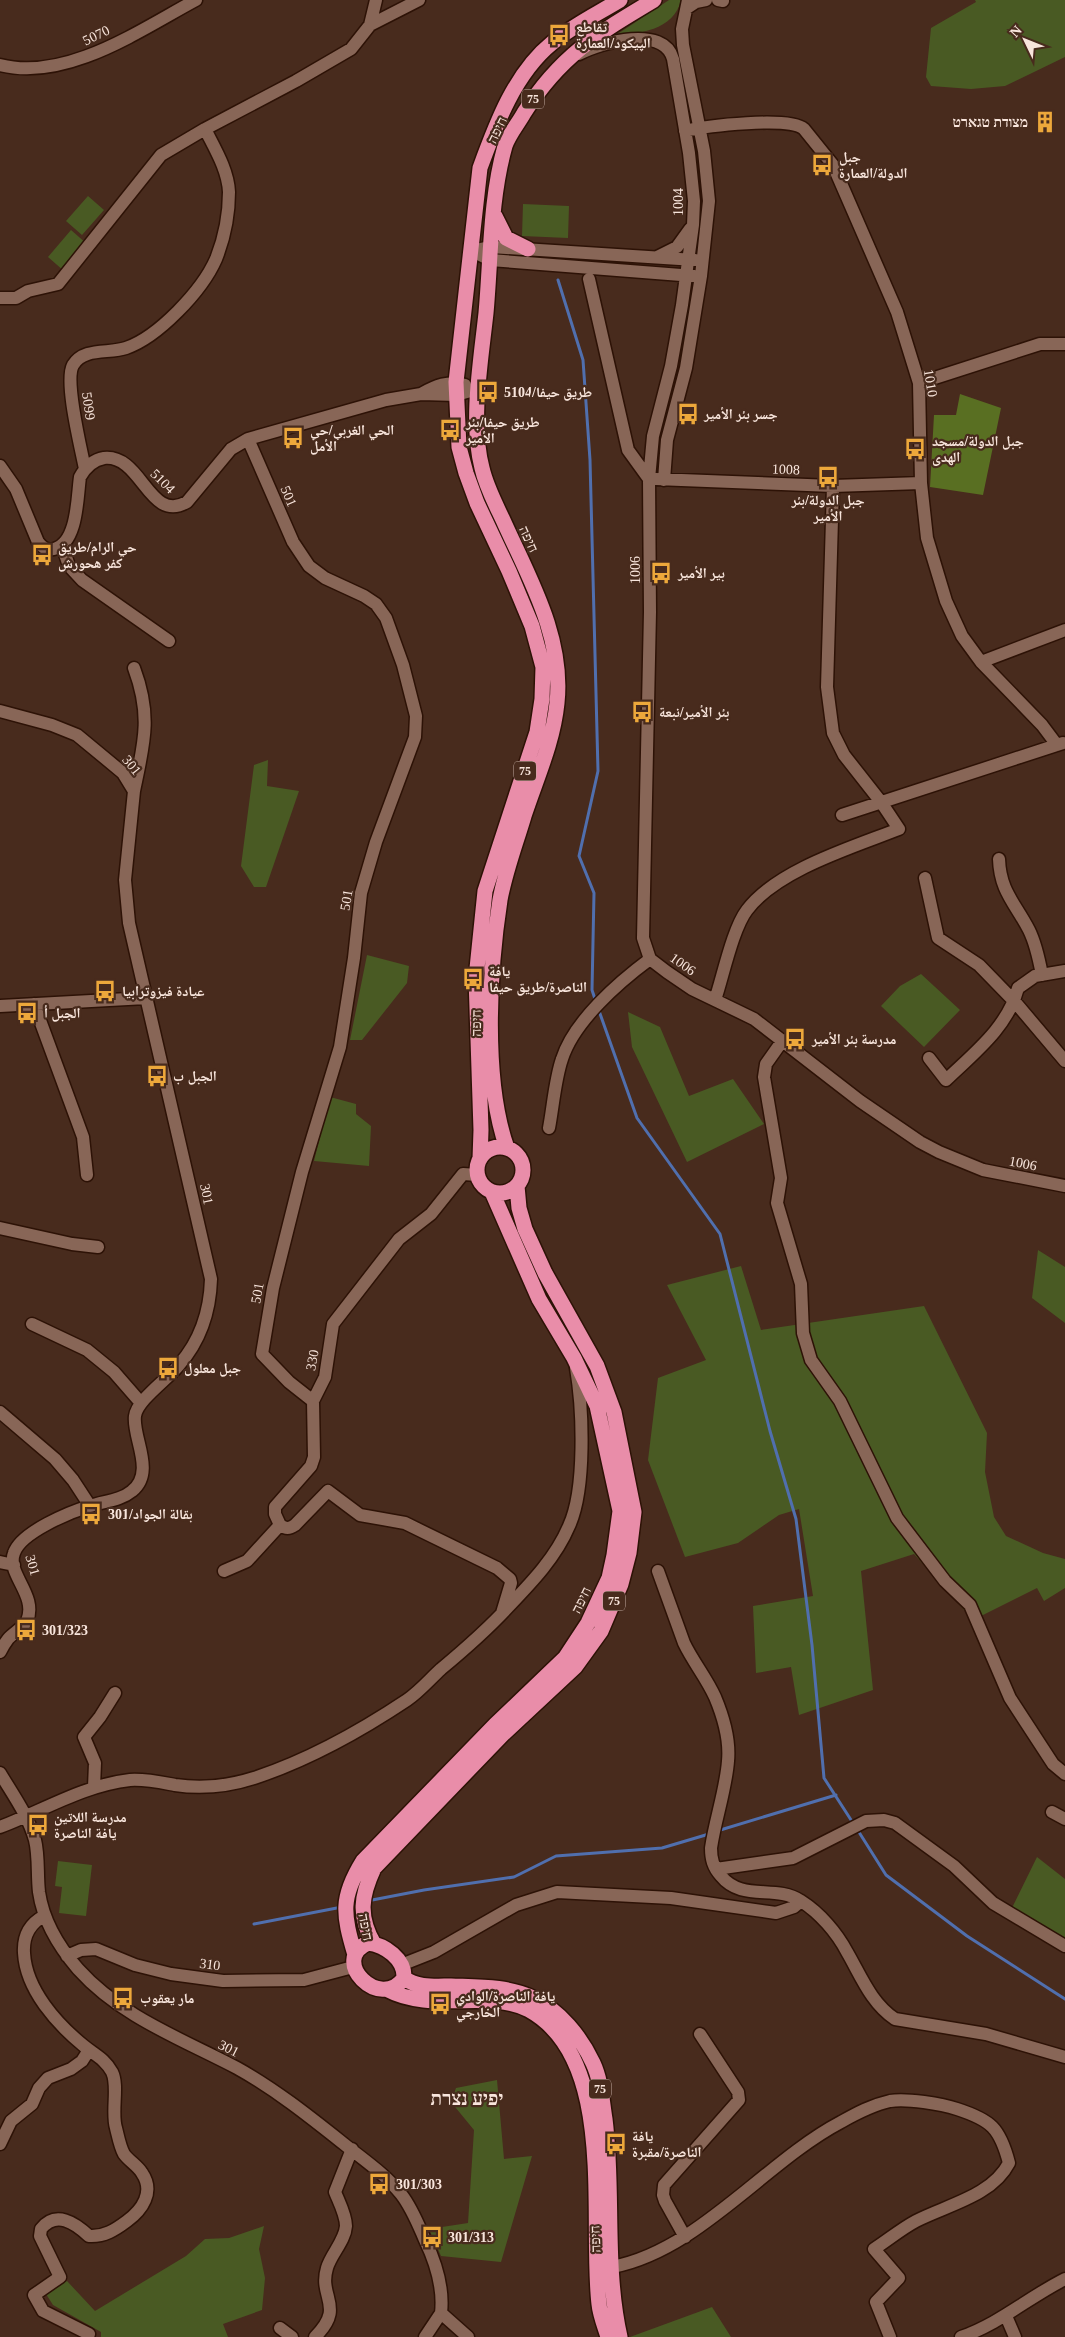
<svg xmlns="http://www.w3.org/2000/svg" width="1065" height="2337" viewBox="0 0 1065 2337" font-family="'Times New Roman','Noto Naskh Arabic',Heebo,serif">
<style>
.green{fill:#495a23}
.forest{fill:#596f22}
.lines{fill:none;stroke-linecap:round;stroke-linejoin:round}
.stream{stroke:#506fae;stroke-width:3}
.minor-casing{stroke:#2d1206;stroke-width:15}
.highway-casing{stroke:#2d1206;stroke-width:18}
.minor{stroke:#886657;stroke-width:12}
.highway{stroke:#e98da9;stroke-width:15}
.labels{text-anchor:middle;stroke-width:4.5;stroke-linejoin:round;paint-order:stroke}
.shield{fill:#482b1d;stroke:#c3ada3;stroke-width:1}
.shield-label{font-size:12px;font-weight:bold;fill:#f8e5dc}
.poi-label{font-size:14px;font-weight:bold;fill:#f8e5dc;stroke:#482b1d;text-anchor:start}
.street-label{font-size:14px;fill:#f8e5dc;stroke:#482b1d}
.district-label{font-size:19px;font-weight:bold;fill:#f8e5dc;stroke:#482b1d}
</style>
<rect width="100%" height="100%" fill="#482b1d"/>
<!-- green -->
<path class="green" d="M669 0H681C674 31 638 33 613 37Z
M975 0H1065V57L1005 86 971 89 931 86 926 77 931 28 976 2Z
M88 196 104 210 82 235 66 221Z
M523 204 569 206 568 238 522 236Z
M71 230 87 244 64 271 48 257Z
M268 760 267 786 299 791 266 887H254L241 866 254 765Z
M367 955 409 966 407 983 362 1040H350Z
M921 974 960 1010 924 1047 881 1006 900 986Z
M628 1012 660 1027 689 1096 733 1079 764 1124 687 1162 632 1047Z
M330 1097 356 1104V1114L371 1126 369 1166 314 1161Z
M1038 1250 1065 1267V1323L1032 1298Z
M741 1266 761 1330 924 1306 987 1433 985 1472 994 1517 1006 1536 1043 1553 1065 1559V1588L1044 1601 1037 1588 973 1620 914 1554 861 1571 873 1690 799 1715 791 1667 756 1673 753 1606 813 1596 799 1509 779 1515 738 1543 685 1557 648 1460 658 1378 706 1360 667 1285Z
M1037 1857 1065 1879V1942L1008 1916Z
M58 1861 92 1865 86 1916 59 1913 62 1887 55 1886Z
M497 2080 504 2159 532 2156 501 2262 441 2256 429 2229 468 2223 474 2130 451 2102 456 2088Z
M264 2226 259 2249 265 2278 262 2310 223 2324 228 2337H101V2332L53 2305 46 2294 67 2281 95 2311 186 2256 205 2239 229 2238Z
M712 2307 731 2337H630Z"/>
<!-- forest -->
<path class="forest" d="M960 394 1001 408 983 495 930 487 934 415H956Z"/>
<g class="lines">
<!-- stream -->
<path class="stream" d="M558 280 583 360 590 460 598 771 579 856 594 893 592 990 596 1002
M598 1008 637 1118 720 1234 770 1431 796 1519 812 1645 824 1778 853 1823
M857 1829 886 1875 967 1936 1065 1999
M717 1831 836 1795
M367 1901 424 1890 514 1877 556 1856 662 1848 709 1834
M254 1924 342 1907"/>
<!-- minor casing -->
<g class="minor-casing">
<path id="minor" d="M718 0 723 1
M687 8 696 2 706 0
M370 25 376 0
M579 54C602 42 664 25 673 59L689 153 694 201 693 225 682 305 671 366 653 436 649 479 650 612 643 938 650 959 667 972 692 989 754 1019 860 1101 920 1142 939 1152 983 1170 1065 1186
M0 65C66 82 140 30 196 0
M685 131C706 126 789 116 804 129L833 165 897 312 919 383 921 483 927 538 946 601 962 636 981 662 1042 725 1057 745
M481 249 491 247 695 260
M472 251 490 260 694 276
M657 257 677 247 690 229
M589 279 628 450 649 479
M0 298H16L28 291 58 284 161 155 205 129 296 81 351 49 370 25 419 0
M919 383 1040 344H1065
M421 394C435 386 449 380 465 385
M248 439 293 542 309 566 325 578 364 596 376 604 386 618 403 665 416 716 415 737 376 842 361 893 354 958 340 1047 302 1172 273 1288 262 1354 289 1382 313 1401
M0 466 16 489 38 542C42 547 46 551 54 549 78 543 77 497 80 477 85 468 93 460 104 458 142 454 149 524 187 502L231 449 248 439 386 400 421 394 456 395 478 389
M85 469C81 448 64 381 73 365 84 347 109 354 126 348 158 337 202 291 216 259 224 239 229 215 229 192 228 170 215 149 205 129
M656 479 833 486 921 483
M664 480 667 440 686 368 701 276 709 201 704 151 683 45 682 29 688 0
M62 545 69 566 82 580 169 641
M981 662 1065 630
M0 711 52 725 77 735 123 773 134 791 125 880 129 923 211 1279C210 1312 201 1340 179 1365 168 1379 137 1400 135 1416 132 1437 156 1472 132 1491 120 1501 104 1501 90 1506 70 1512 21 1532 14 1553 6 1574 38 1595 27 1621 23 1628 13 1633 8 1639 5 1643 2 1648 0 1652
M134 791C144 743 152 716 134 668
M842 815 1063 743
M999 859C1000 891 1015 903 1029 930 1036 944 1039 959 1042 975
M925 878 938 938 979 965 1015 1002 1065 1061
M715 1000C723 976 733 928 747 910 777 870 853 847 899 829L881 802 844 755 833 733 827 687 833 486
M34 1004 83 1137 87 1175
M0 1006 146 998
M783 1040 766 1064 764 1077 781 1178 777 1203 801 1284 803 1333 811 1360 840 1401 897 1518 945 1581 970 1605 1010 1698 1053 1764 1065 1774
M929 1058 946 1080C974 1053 1008 1027 1018 988L1035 976 1065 971
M549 1128C553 1107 555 1079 562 1059 574 1021 619 982 650 959
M0 1228 72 1244 98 1247
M32 1324 87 1350 114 1372 141 1403
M0 1412 55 1459 73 1480 90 1506
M280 1525C286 1529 289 1529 295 1525L328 1491 360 1515 405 1523 497 1568 510 1579 511 1583 502 1613
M0 1562 14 1565
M224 1571 247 1561 280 1525 275 1514V1507L311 1466 314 1457 313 1401 325 1377 333 1324 399 1239 431 1214 463 1174 477 1175
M658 1571 684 1643C693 1662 706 1677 715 1697 723 1716 730 1740 728 1761 726 1789 715 1820 711 1848 711 1859 713 1867 721 1876 742 1902 775 1884 801 1901 820 1913 837 1933 847 1952 861 1976 871 2003 895 2019L986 2034 1065 2057
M0 1773C13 1795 28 1815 35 1840 39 1856 37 1875 39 1892 43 1920 59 1947 78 1969 121 2017 182 2039 237 2068 275 2089 310 2117 344 2144 364 2160 385 2174 401 2194 412 2208 418 2224 425 2240 436 2263 444 2287 441 2313
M94 1787 95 1763 84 1737 100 1717 115 1693
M1052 1812 1065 1819
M0 1827C42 1811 84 1785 130 1780 146 1779 159 1782 175 1785 201 1789 229 1786 254 1778 306 1761 362 1730 407 1700 420 1691 430 1679 441 1669 465 1649 488 1629 509 1606 532 1582 556 1557 569 1526 586 1489 583 1409 576 1368
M716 1869 793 1858 866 1821 884 1820 895 1823 954 1866 993 1903 1065 1946
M44 1916C29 1924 23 1936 24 1953 26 1990 57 2024 84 2046 95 2055 105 2059 112 2072 119 2086 111 2112 116 2128 118 2136 120 2147 124 2154 129 2161 138 2166 142 2173 155 2192 142 2210 127 2221 115 2230 104 2237 89 2236 75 2223 56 2210 41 2229L40 2236 60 2277 34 2295 43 2311 89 2334
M67 1956 81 1950 96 1949 135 1965 171 1974 223 1981 304 1980 353 1967
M401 1965 434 1952 516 1905 557 1892 671 1898 776 1913 794 1907 801 1901
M0 2144 11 2121 32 2104 39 2088 48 2078 71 2069 82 2061 89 2050
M685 2237 665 2201 663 2195 664 2185 739 2100 738 2092 700 2034
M612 2267C698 2251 765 2162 841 2122 857 2113 872 2105 890 2101 906 2098 942 2104 957 2109 991 2120 1000 2128 1009 2163 992 2196 947 2205 916 2221 901 2229 888 2240 874 2249L899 2278 876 2302 890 2337
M441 2313 468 2337
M1006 2316 1015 2337
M280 2328 292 2337
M315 2337C346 2306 318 2298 327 2268 331 2254 345 2241 346 2226 346 2215 339 2202 335 2192L352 2149
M425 2337 441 2313
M961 2337C999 2324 1029 2297 1065 2279"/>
</g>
<!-- highway casing -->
<g class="highway-casing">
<path id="highway" d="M495 216 506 238 528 249
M477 1170a23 23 0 1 1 46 0a23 23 0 1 1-46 0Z
M507 1148C483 1081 489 971 500 900 505 872 516 843 524 816 536 779 553 743 557 703 564 637 529 578 503 520 495 503 486 486 482 468 470 422 481 360 486 313 491 258 490 199 505 146 509 134 518 124 524 113 560 56 597 34 654 0
M480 1159 481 1130 476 978 485 891 537 732 542 699 543 667 532 626 509 571 477 503 466 473 459 447 456 382 480 168C496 124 515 73 552 43 572 26 597 14 620 0
M368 1943C385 1945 405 1959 404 1978 380 2012 329 1960 368 1943Z
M374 1944C358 1916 361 1896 374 1868L502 1735 575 1667 601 1631 621 1584 629 1553 634 1512 614 1412 597 1366 545 1273 525 1229 519 1208 517 1186
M355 1955C343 1914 340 1898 363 1861L495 1725 565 1658 588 1623 609 1578 614 1555 620 1511 597 1406 574 1358 539 1299 492 1192
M404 1978C417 1988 435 1986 451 1986 478 1987 508 1986 533 1998 559 2010 581 2037 593 2063 601 2080 602 2100 605 2119 614 2191 604 2266 620 2337
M388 1990C431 2013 490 1989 529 2010 618 2059 589 2219 599 2304 600 2315 605 2327 608 2337"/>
</g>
<!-- minor -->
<use href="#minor" class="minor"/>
<!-- highway -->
<use href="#highway" class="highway"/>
</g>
<!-- icons -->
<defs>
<g id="bus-bare" transform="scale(1.725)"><path d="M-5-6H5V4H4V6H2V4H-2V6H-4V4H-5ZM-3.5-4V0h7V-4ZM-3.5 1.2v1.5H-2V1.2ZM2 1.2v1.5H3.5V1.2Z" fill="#eda83b" stroke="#482b1d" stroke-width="2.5" paint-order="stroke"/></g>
<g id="building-bare" transform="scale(1.725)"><path d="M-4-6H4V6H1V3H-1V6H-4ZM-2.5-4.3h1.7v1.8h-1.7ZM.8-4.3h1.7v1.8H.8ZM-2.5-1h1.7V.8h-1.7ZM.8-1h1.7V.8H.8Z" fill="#eda83b" stroke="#482b1d" stroke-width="2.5" paint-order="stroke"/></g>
</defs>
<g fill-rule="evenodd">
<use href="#bus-bare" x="559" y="35"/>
<use href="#building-bare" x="1045" y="122"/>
<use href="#bus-bare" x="822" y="165"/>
<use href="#bus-bare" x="488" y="392"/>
<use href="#bus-bare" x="688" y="414"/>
<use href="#bus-bare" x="450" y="430"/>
<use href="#bus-bare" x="293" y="438"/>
<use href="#bus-bare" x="915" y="449"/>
<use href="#bus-bare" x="828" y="477"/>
<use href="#bus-bare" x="42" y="555"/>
<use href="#bus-bare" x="661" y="573"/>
<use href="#bus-bare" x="642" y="712"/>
<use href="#bus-bare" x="473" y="979"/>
<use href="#bus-bare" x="105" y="991"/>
<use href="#bus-bare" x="27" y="1013"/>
<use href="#bus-bare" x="795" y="1039"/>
<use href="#bus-bare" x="157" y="1076"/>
<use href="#bus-bare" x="168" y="1368"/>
<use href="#bus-bare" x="91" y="1514"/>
<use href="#bus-bare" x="26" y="1630"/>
<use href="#bus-bare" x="38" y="1825"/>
<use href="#bus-bare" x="123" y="1998"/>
<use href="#bus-bare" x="440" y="2004"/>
<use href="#bus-bare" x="616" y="2144"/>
<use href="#bus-bare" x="379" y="2184"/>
<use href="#bus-bare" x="432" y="2237"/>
</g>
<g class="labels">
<!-- shield labels -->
<g class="shield">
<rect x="522" y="89.5" width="22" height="19" rx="4"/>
<rect x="514" y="761.5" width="22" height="19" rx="4"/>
<rect x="603" y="1591.5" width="22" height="19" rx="4"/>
<rect x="589" y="2079.5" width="22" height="19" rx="4"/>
</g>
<g class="shield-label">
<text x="533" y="103">75</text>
<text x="525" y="775">75</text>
<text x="614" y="1605">75</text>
<text x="600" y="2093">75</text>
</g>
<!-- poi labels -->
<g class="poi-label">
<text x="576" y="32">تقاطع<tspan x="576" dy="16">الپيكود/العمارة</tspan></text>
<text x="1028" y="127" text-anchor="end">מצודת טגארט</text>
<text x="839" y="162">جبل<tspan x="839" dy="16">الدولة/العمارة</tspan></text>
<text x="504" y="397">طريق حيفا/5104</text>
<text x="704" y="419">جسر بئر الأمير</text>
<text x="466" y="427">طريق حيفا/بئر<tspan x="466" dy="16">الأمير</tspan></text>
<text x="310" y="435">الحي الغربي/حي<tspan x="310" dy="16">الأمل</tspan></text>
<text x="932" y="446">جبل الدولة/مسجد<tspan x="932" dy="16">الهدى</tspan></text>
<text x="828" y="505" text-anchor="middle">جبل الدولة/بئر<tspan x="828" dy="16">الأمير</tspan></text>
<text x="58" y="552">حي الرام/طريق<tspan x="58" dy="16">كفر هحورش</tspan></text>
<text x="678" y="578">بير الأمير</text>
<text x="659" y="717">بئر الأمير/نبعة</text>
<text x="489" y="976">يافة<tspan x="489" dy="16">الناصرة/طريق حيفا</tspan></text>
<text x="122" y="996">عيادة فيزوترابيا</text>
<text x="44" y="1018">الجبل أ</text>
<text x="812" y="1044">مدرسة بئر الأمير</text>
<text x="173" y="1081">الجبل ب</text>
<text x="184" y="1373">جبل معلول</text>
<text x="108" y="1519">بقالة الجواد/301</text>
<text x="42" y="1635">301/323</text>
<text x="54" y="1822">مدرسة اللاتين<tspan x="54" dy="16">يافة الناصرة</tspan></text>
<text x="456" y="2001">يافة الناصرة/الوادي<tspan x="456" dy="16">الخارجي</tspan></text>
<text x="140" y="2003">مار يعقوب</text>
<text x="632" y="2141">يافة<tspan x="632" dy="16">الناصرة/مقبرة</tspan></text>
<text x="396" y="2189">301/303</text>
<text x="448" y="2242">301/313</text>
</g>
<!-- street labels -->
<g class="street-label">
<text transform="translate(96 35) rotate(-26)" y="5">5070</text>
<text transform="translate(497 130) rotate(-64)" y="5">חיפה</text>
<text transform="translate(678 202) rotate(-90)" y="5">1004</text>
<text transform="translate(931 383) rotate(81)" y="5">1010</text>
<text transform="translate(89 406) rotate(82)" y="5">5099</text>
<text transform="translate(786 469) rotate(2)" y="5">1008</text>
<text transform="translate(163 481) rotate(45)" y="5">5104</text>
<text transform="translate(289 496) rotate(67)" y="5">501</text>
<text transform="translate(529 539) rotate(65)" y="5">חיפה</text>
<text transform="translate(635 570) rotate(-90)" y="5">1006</text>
<text transform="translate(132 765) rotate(51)" y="5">301</text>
<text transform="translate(346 900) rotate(-81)" y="5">501</text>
<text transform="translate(683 964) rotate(35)" y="5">1006</text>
<text transform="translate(476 1023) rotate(-89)" y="5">חיפה</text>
<text transform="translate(1023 1163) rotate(11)" y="5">1006</text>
<text transform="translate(207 1194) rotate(78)" y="5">301</text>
<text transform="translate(257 1293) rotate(-80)" y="5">501</text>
<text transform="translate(312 1360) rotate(-80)" y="5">330</text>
<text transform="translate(33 1565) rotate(74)" y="5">301</text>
<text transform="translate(581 1600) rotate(-64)" y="5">חיפה</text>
<text transform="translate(366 1927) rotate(79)" y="5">חיפה</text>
<text transform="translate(210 1964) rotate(7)" y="5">310</text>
<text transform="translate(229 2048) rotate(27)" y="5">301</text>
<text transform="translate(595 2239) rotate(-92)" y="5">חיפה</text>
</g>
<!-- district labels -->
<g class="district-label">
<text x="467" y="2105">יפיע נצרת</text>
</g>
</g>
<!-- north arrow -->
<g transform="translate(1025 40) rotate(313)" stroke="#482b1d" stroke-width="4" paint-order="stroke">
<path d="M0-4L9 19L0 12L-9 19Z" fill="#f8e5dc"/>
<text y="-8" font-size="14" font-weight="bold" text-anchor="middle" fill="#f8e5dc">N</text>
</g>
</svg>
